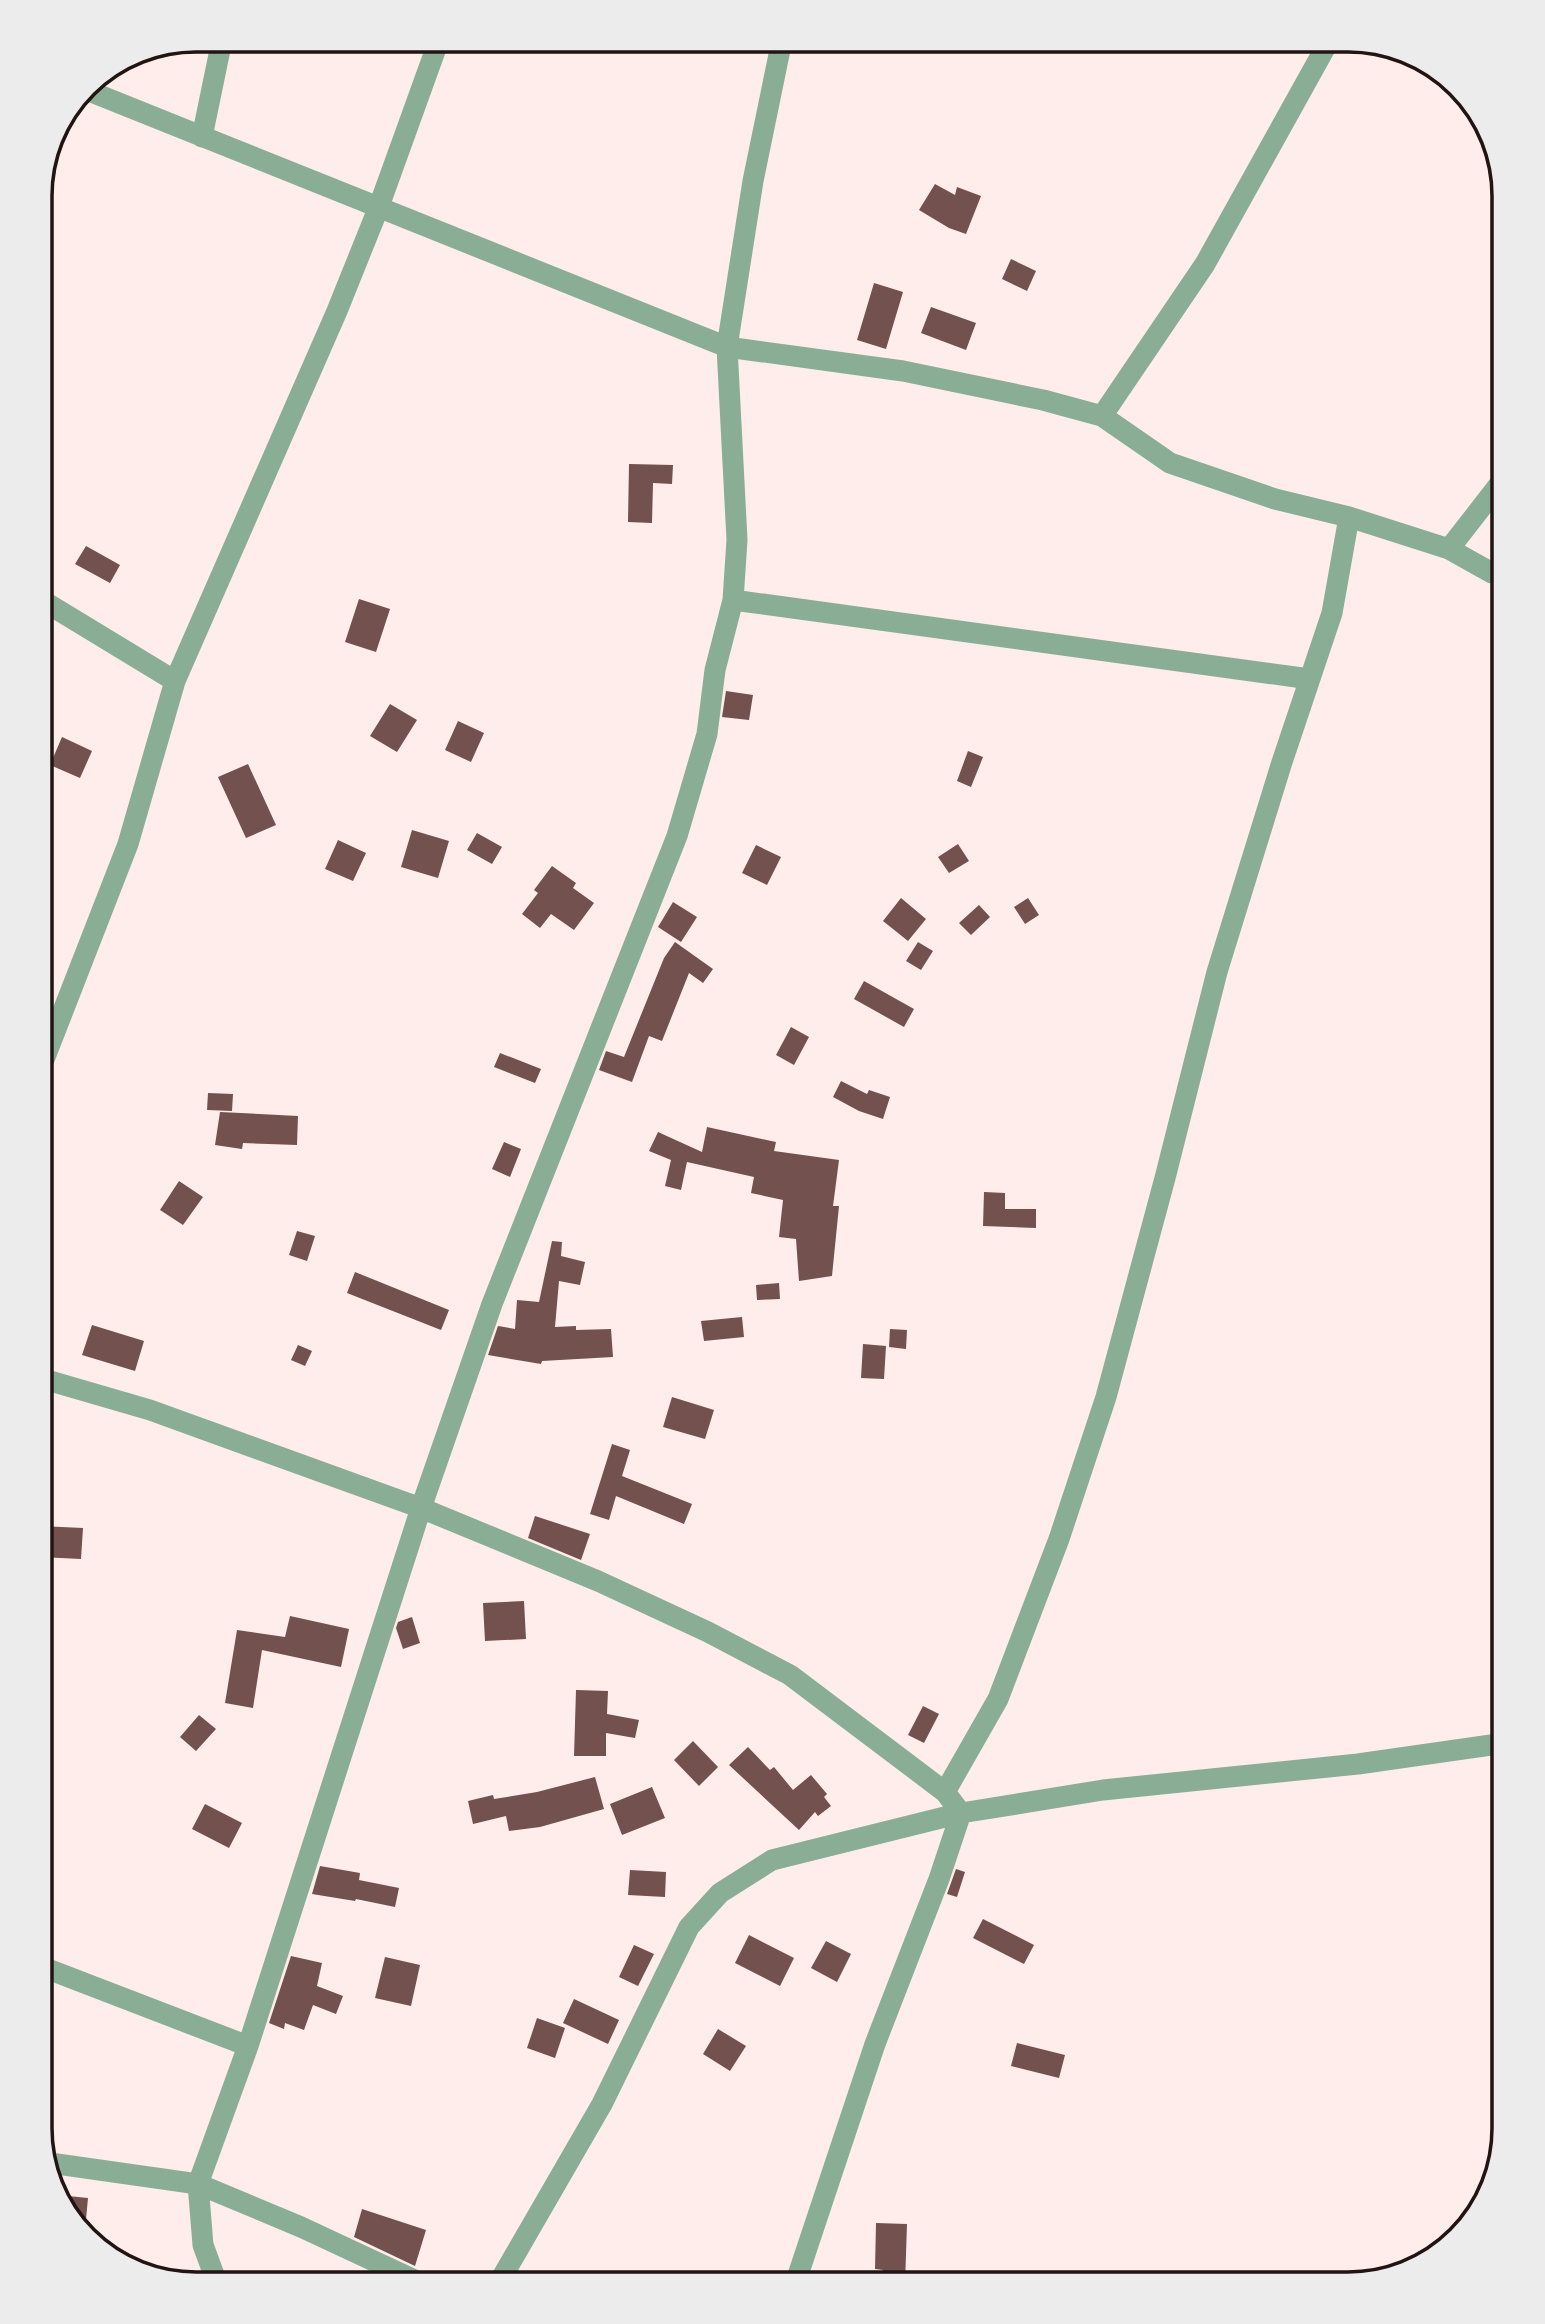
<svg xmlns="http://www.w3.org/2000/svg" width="1545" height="2324" viewBox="0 0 1545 2324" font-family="Mulish,sans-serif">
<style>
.building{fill:#72514e}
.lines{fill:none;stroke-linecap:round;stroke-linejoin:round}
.minor{stroke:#89ad95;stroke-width:21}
.rim{fill:none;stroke:#211412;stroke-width:3.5}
</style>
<rect width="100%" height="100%" fill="#feedeb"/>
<!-- building -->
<path class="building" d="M935 184 955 195 957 187 981 196 966 234 949 228 919 210Z
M1011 259 1036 271 1027 291 1002 279Z
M874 283 903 292 886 349 857 340Z
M931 307 976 323 966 350 921 333Z
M629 464 673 465 672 484 653 483 652 523 628 522Z
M86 546 120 565 110 583 75 564Z
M359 599 390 609 376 652 345 642Z
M726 691 753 695 749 720 722 717Z
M390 704 417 720 397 752 370 736Z
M458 721 484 733 471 762 445 750Z
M62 737 92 751 80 778 50 765Z
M968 751 983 757 971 787 957 781Z
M248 764 276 825 246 838 218 777Z
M412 830 449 841 438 878 401 867Z
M477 833 502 847 492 864 467 850Z
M338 840 366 853 353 881 325 869Z
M958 844 969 861 949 873 938 857Z
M756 845 781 857 767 885 742 873Z
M552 866 576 883 573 888 594 903 574 930 551 914 540 928 522 914 538 893 534 890Z
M901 898 926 919 908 941 883 921Z
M1028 898 1039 915 1025 924 1014 907Z
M673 902 697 917 681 942 658 927Z
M979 905 990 917 971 935 959 923Z
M675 942 713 969 703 983 689 973 662 1041 649 1036 632 1082 599 1070 606 1051 624 1057 664 958Z
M918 942 933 951 921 970 906 961Z
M864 981 914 1009 904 1027 854 999Z
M791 1027 809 1037 794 1065 776 1055Z
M500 1053 541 1069 535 1083 494 1067Z
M841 1081 867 1094 869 1090 890 1097 883 1119 859 1111 833 1097Z
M208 1093 233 1094 232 1111 207 1110Z
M220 1112 298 1116 297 1145 243 1143 242 1149 215 1145Z
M707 1127 776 1142 774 1151 839 1160 833 1206H839L832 1276 799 1281 796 1239 779 1237 783 1200 751 1193 754 1177 687 1162 681 1190 665 1186 671 1160 649 1151 658 1132 702 1152Z
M504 1142 521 1149 510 1177 492 1169Z
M179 1181 203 1197 183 1225 160 1210Z
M984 1192 1005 1193V1209H1036V1228L983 1226Z
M297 1231 315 1236 307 1261 289 1255Z
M552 1241 562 1242 561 1256 585 1262 580 1285 559 1281 555 1327 576 1326V1330L611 1329 613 1357 542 1361 541 1364 488 1355 498 1326 515 1329 517 1300 539 1302Z
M355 1272 449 1310 441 1330 347 1293Z
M779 1283 780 1299 757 1300 756 1285Z
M742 1317 744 1337 704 1341 701 1321Z
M92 1325 144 1341 135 1371 82 1355Z
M890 1329 907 1330 906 1349 889 1347Z
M863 1344 886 1346 884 1379 861 1378Z
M298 1345 312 1351 305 1366 291 1360Z
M672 1397 714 1410 705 1439 663 1427Z
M612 1444 630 1450 622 1476 692 1504 684 1524 616 1496 609 1520 590 1514Z
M535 1516 590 1534 581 1560 528 1538Z
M40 1526 83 1528 81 1559 40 1557Z
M524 1601 526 1639 485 1641 483 1603Z
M290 1616 349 1629 341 1667 262 1650 253 1708 225 1703 237 1630 285 1637Z
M412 1617 420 1643 403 1649 396 1628 398 1622Z
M576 1690 608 1691 607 1714 639 1720 635 1738 606 1733V1756H574Z
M923 1706 939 1714 924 1743 908 1735Z
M199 1715 216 1729 196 1751 180 1737Z
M693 1741 718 1767 699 1786 674 1760Z
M748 1747 770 1770 774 1767 793 1790 811 1775 827 1794 824 1797 831 1806 818 1816 815 1812 799 1830 729 1765Z
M595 1777 604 1809 540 1827 509 1831 506 1816 473 1824 468 1801 493 1795 494 1799 537 1792Z
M652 1787 665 1818 622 1835 610 1804Z
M205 1804 242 1823 229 1848 192 1829Z
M320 1866 360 1873 359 1880 399 1888 395 1907 356 1899 355 1901 312 1894Z
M956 1869 965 1872 957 1897 947 1894Z
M630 1870 666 1872 665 1897 628 1895Z
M983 1919 1034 1945 1024 1964 973 1938Z
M749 1935 794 1958 780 1986 735 1963Z
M826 1941 851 1954 837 1982 811 1968Z
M634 1945 654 1954 638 1986 619 1977Z
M291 1956 322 1963 317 1986 343 1996 336 2014 313 2005 304 2030 285 2023 284 2029 269 2023Z
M385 1957 420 1965 411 2006 375 1998Z
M574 1999 619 2020 608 2044 563 2023Z
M537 2018 565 2028 555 2058 527 2048Z
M718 2029 746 2046 730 2071 703 2054Z
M1017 2043 1065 2055 1059 2078 1011 2066Z
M58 2195 88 2198 85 2230 61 2205Z
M362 2209 426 2230 415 2266 354 2237Z
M876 2223 907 2224 905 2284H884L883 2270 875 2269Z"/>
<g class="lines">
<!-- minor -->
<path class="minor" d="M84 89 727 347 903 371 1043 400 1102 416 1170 463 1275 499 1349 517 1449 549 1492 573 1505 577
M202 137 222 40
M1102 416 1205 264 1329 41
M1449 549 1505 477
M40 599 175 681
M733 600 1310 679
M40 1070 128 844 175 681 337 311 378 209 439 40
M40 1378 150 1410 421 1508 598 1581 708 1632 790 1675 945 1792 961 1813 939 1879 875 2044 795 2284
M945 1792 998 1699 1059 1539 1106 1397 1165 1178 1217 972 1282 762 1332 613 1349 517
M40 1966 248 2046
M50 2163 198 2184 301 2227 421 2283
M217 2283 203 2245 198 2184 248 2046 421 1508 492 1304 677 836 707 734 715 670 733 600 737 540 727 347 753 181 782 40
M498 2284 602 2104 689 1927 720 1893 772 1860 961 1813 1103 1790 1358 1764 1505 1743"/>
</g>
<!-- crop -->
<path d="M0 0H1545V2324H0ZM196 52H1348A144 144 0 0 1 1492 196V2128A144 144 0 0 1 1348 2272H196A144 144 0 0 1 52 2128V196A144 144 0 0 1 196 52Z" fill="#edecec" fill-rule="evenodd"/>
<path class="rim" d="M196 52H1348A144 144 0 0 1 1492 196V2128A144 144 0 0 1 1348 2272H196A144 144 0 0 1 52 2128V196A144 144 0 0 1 196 52Z"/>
</svg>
